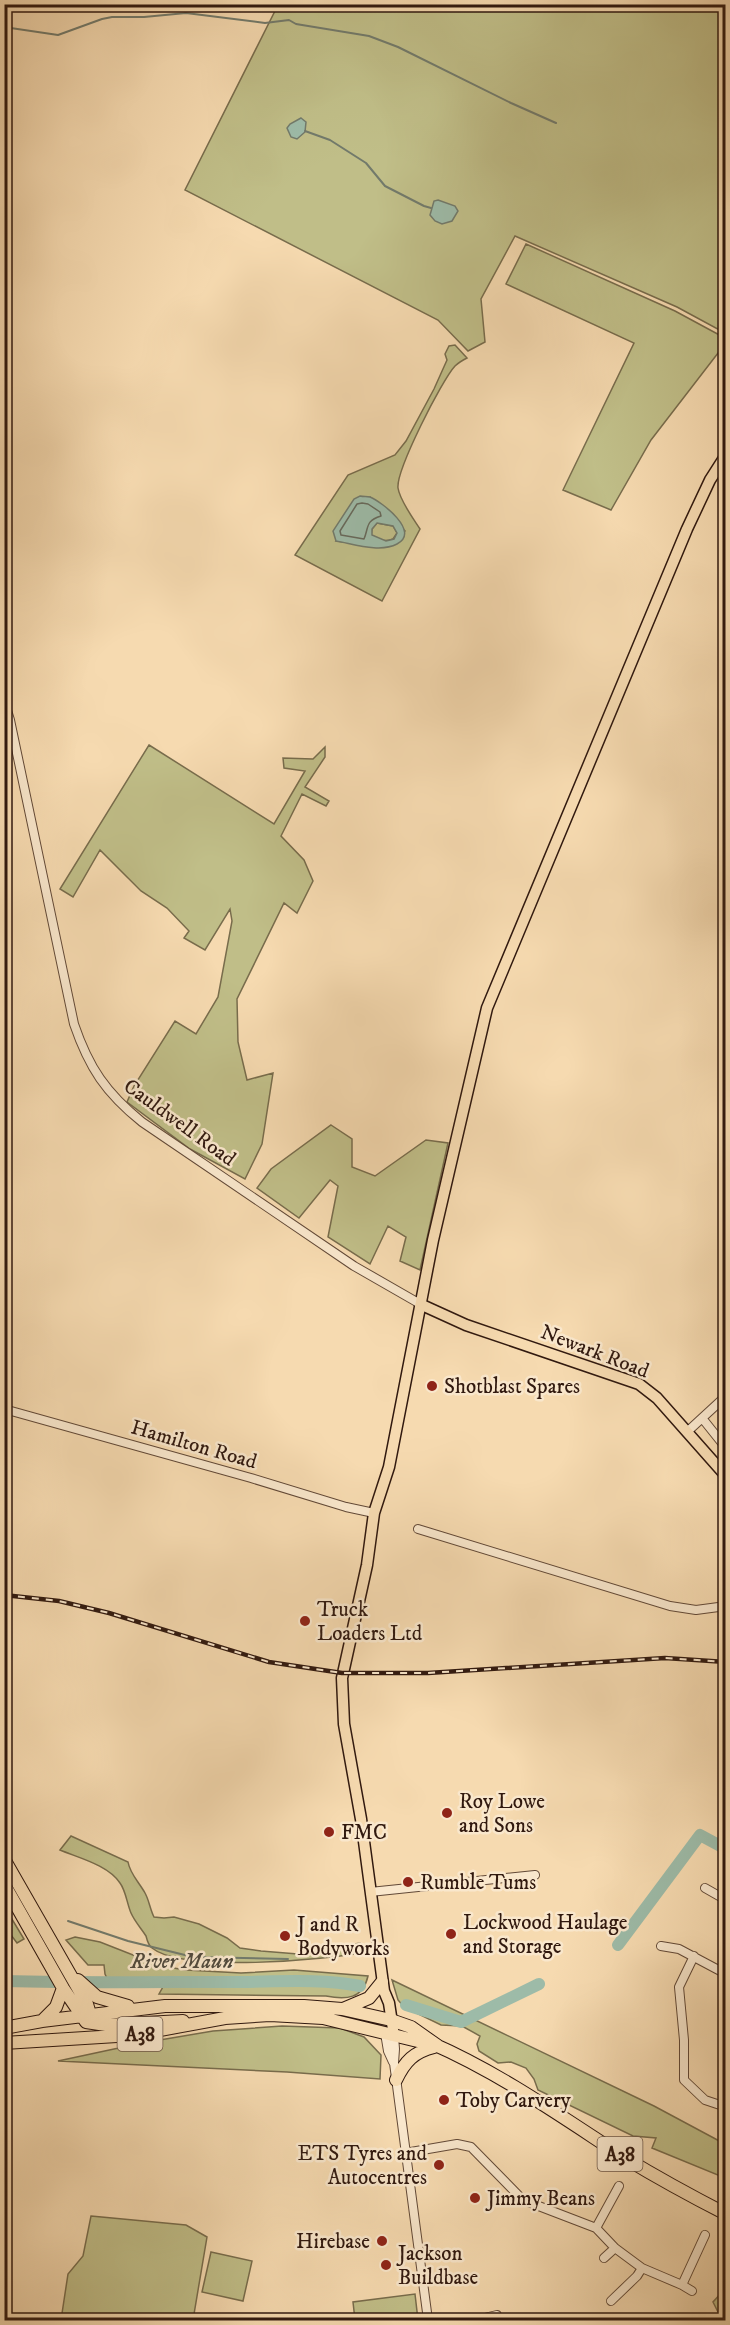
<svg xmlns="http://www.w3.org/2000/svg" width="730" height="2325" viewBox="0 0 730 2325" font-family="'IM FELL DW Pica',serif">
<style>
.green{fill:#c0be88;stroke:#786c4c;stroke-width:1.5;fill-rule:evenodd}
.water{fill:#9dbba8;stroke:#727a6b;stroke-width:1.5;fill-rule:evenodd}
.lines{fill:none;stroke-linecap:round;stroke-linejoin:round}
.shore{stroke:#676a5c;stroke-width:1.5}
.stream{stroke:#727a6b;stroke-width:2}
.river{stroke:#9dbba8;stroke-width:12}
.minor-casing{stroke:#624937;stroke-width:10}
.major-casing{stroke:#31190f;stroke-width:13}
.highway-casing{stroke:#31190f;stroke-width:14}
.minor{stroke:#f9e7cc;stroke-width:8}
.major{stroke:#f6dab0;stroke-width:10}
.highway{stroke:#f6dab0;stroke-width:12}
.rail-casing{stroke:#31190f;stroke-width:4.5}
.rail{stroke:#f9e7cc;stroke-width:2;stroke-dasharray:7;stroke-linecap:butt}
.poi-dot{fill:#8f2418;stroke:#f9e7cc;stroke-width:2}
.labels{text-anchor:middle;stroke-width:5;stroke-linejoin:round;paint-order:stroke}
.shield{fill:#f9e7cc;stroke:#6d5748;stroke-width:1.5}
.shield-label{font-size:20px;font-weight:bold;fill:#31190f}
.street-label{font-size:21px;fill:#31190f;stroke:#f9e7cc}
.poi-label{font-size:21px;fill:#31190f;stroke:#f9e7cc;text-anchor:start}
.water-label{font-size:22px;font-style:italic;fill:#514a3d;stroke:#f9e7cc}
</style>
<rect width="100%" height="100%" fill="#f6dab0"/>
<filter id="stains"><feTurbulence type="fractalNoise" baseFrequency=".00333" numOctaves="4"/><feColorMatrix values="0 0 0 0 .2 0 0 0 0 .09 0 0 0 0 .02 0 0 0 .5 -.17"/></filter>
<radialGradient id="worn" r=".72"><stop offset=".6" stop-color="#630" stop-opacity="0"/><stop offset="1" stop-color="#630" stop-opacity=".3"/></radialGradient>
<!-- green -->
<path class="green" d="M278 5H725V333L677 307 515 236 481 299 485 342 468 351 438 320 185 190Z
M526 244 675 311 725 338V344L651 440 611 510 563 490 634 343 506 284Z
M455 345 467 358C463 360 458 363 455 366 442 380 396 470 398 488 400 501 413 518 420 529L382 601 295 555 348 475 395 455 406 441 434 389 447 360 445 354 449 346ZM370 497 405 531 386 547 336 541Z
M377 523 393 526 397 533 393 539C385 542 379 541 371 535L372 529Z
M149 745 274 824 305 771 284 768 283 758 313 759 325 747V757L305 787 329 801 326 806 302 794 281 836 304 860 313 881 297 913 284 903 237 999 238 1042 247 1080 273 1073 262 1144 245 1179 190 1149 127 1102 134 1086 175 1021 196 1034 218 997 232 921 230 909 205 950 184 938 189 931 167 908 141 891 100 850 73 897 60 889Z
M331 1125 352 1139V1167L375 1176 426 1140 448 1143 420 1270 400 1261 406 1237 388 1226 370 1264 328 1237 338 1186 330 1180 299 1218 257 1188 271 1169Z
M71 1836 128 1862C130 1874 139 1882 145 1893 149 1900 150 1909 154 1917L164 1918 174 1917 199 1924 227 1938 240 1948 261 1951 298 1954 360 1943 366 1952C326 1960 183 1973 152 1948 149 1946 147 1940 146 1936 141 1928 135 1922 131 1913 127 1904 126 1891 120 1883 108 1865 79 1858 60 1850Z
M4 1906 24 1939 17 1943 5 1927Z
M75 1937 100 1942 161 1966 186 1970 241 1973 294 1970 368 1976C363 1999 346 2000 326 1996L159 1994 164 1985 111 1987 105 1974 104 1965H88L66 1940Z
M392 1980 654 2106 725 2144V2178L652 2148 656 2138 633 2136 538 2090 534 2079 526 2068 511 2062 498 2063 479 2051 477 2044 480 2036 462 2026 441 2025 404 2007 398 2000Z
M282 2026 340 2028 364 2037 381 2055 380 2079 287 2072 58 2061 142 2043 213 2031Z
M91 2216 186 2225 207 2237 193 2320H61L68 2274 83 2256Z
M211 2252 252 2261 243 2301 202 2292Z
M725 2289V2320H722L713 2302Z
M415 2294 418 2320H355L353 2302Z"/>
<!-- water -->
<path class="water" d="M301 118 306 122 305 132 297 139 291 137 287 128 290 124Z
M438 200 455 206 458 211 452 221 442 224 435 221 430 215 434 201Z
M360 496C364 497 367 496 370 497 382 502 421 532 397 544 380 553 354 544 336 541L333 531 354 499ZM377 523 393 526 397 533 394 539 386 541 372 535V529Z"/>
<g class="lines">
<!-- shore -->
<path class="shore" d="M362 503 368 504 380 512 381 516C365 521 369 527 364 539L341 535 340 531 357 504Z"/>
<!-- stream -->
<path class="stream" d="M4 27 58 35 102 19 112 17H144L186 13 265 23 289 20 296 24 369 36 398 47 511 103 556 123
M305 131 330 140 366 163 385 186 424 206 431 208
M68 1921 128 1941 193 1957 288 1959"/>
<!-- river -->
<path class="river" d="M618 1945 700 1835 726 1849
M4 1981C80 1983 157 1982 233 1982 274 1982 319 1978 360 1986
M406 2005 461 2022 539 1984"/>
<!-- minor casing -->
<g class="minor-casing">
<path id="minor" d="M4 701 10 720 74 1024C89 1068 106 1093 142 1122L354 1266 422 1305
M4 1409 251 1478 346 1507 374 1513
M702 1418 726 1448
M688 1431 726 1396
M418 1529 670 1606 696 1610 726 1606
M705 1888 726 1900
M370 1892 535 1875
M661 1946 679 1949 726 1974
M694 1956 679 1987 684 2040V2080L705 2100 726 2107
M385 2033 388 2051 393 2062
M394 2036 395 2049 394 2063 428 2320
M405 2153 457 2144 471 2147 523 2200 596 2228 615 2248 642 2268 682 2285 692 2291
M596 2228 619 2186
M604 2258 615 2248
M682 2285 705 2235
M611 2301 637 2276 642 2268
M476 2320 497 2315 499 2320"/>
</g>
<!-- major casing -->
<g class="major-casing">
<path id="major" d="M422 1305 466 1325 639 1384 657 1398 726 1476
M394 2036 389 2003 384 1991 361 1819 344 1724 342 1678 367 1565 374 1513 389 1467 433 1240 487 1008 687 529 710 480 726 455"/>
</g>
<!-- highway casing -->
<g class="highway-casing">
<path id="highway" d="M4 1859 87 2004 90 2014V2021
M4 1884 63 1988 86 2022 106 2025 183 2021
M78 1980 97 1997 128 2006
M343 2009 369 1998 382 1982
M42 2021 56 2007 63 1988
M4 2028 42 2021 165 2006H304L342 2009 391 2020 411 2027 438 2046
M4 2043 133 2035 225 2018 270 2015 323 2018 434 2045
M431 2043C500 2073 562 2117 625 2158 658 2178 691 2196 726 2214
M396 2080C405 2061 414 2052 434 2047"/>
</g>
<!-- minor -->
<use href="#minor" class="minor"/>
<!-- major -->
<use href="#major" class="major"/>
<!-- highway -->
<use href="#highway" class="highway"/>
<!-- rail casing -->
<g class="rail-casing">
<path id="rail" d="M4 1595 59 1601 109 1613 269 1662 342 1673H428L665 1658 726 1662"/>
</g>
<!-- rail -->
<use href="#rail" class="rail"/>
</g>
<!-- markers -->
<g class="poi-dot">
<circle cx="432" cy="1386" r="6"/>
<circle cx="305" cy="1621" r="6"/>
<circle cx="447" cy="1813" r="6"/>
<circle cx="329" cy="1832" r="6"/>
<circle cx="408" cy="1882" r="6"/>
<circle cx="451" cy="1934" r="6"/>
<circle cx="285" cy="1936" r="6"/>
<circle cx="444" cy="2100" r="6"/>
<circle cx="439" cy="2165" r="6"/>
<circle cx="475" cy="2198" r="6"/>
<circle cx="382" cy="2241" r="6"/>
<circle cx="386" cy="2265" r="6"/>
</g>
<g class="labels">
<!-- shield labels -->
<g class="shield">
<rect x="117.5" y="2017" width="45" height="34" rx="4.5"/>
<rect x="597.5" y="2137" width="45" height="34" rx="4.5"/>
</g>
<g class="shield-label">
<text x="140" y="2041">A38</text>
<text x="620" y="2161">A38</text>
</g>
<!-- street labels -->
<g class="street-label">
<text transform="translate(180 1122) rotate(36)" y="7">Cauldwell Road</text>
<text transform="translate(595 1351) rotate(21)" y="7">Newark Road</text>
<text transform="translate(194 1444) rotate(16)" y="7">Hamilton Road</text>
</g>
<!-- poi labels -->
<g class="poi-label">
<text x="444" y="1393">Shotblast Spares</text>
<text x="317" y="1616">Truck<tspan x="317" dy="24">Loaders Ltd</tspan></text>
<text x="459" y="1808">Roy Lowe<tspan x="459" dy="24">and Sons</tspan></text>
<text x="341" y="1839">FMC</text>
<text x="420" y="1889">Rumble Tums</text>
<text x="463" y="1929">Lockwood Haulage<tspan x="463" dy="24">and Storage</tspan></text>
<text x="297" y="1931">J and R<tspan x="297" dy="24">Bodyworks</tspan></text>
<text x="456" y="2107">Toby Carvery</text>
<text x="427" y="2160" text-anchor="end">ETS Tyres and<tspan x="427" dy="24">Autocentres</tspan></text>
<text x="487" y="2205">Jimmy Beans</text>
<text x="370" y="2248" text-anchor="end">Hirebase</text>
<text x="398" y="2260">Jackson<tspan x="398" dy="24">Buildbase</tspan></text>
</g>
<!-- water labels -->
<g class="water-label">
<text x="182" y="1968">River Maun</text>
</g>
</g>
<!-- margin -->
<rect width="730" height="2325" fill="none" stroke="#f6dab0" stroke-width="24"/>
<rect x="6" y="6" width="718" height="2313" fill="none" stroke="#31190f" stroke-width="3"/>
<rect x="12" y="12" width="706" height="2301" fill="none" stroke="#31190f" stroke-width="1.5"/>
<rect width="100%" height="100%" filter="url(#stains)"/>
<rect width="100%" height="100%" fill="url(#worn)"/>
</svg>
